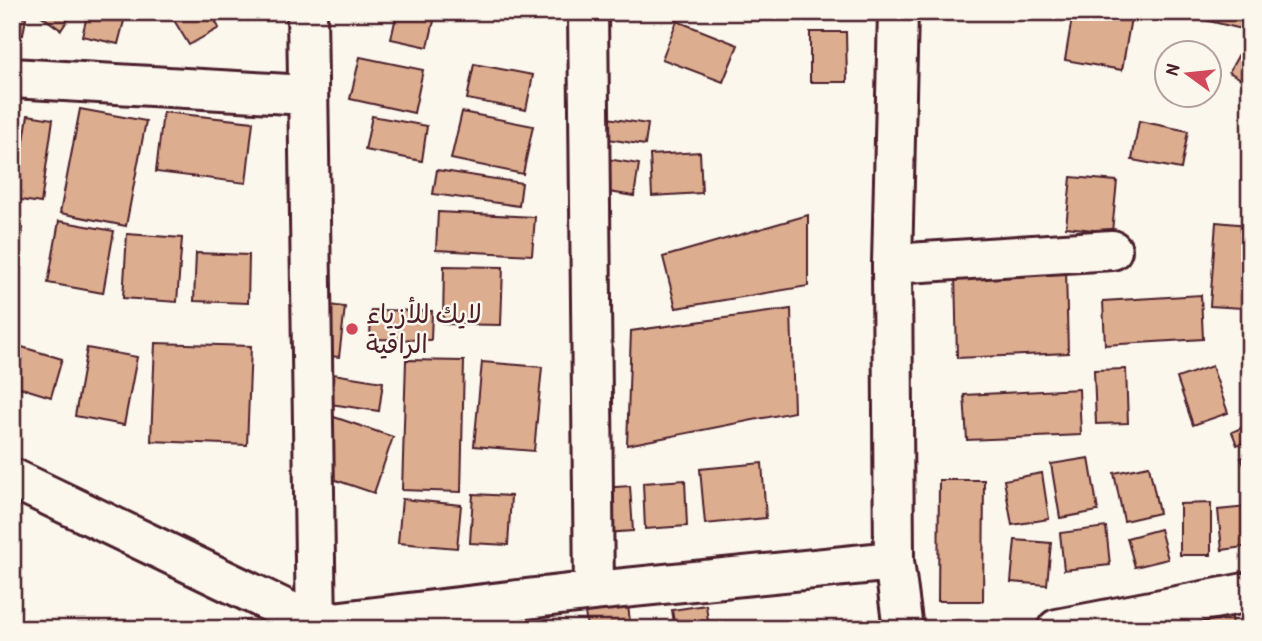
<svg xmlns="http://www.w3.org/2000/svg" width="1262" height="641" viewBox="0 0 1262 641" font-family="'Patrick Hand','Playpen Sans Arabic',sans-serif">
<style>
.building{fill:#ddad8f;stroke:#4a1f2b;stroke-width:2}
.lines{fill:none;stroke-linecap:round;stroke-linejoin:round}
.minor-casing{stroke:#4a1f2b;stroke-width:44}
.minor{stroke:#fbf7ec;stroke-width:38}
.poi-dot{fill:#d1495b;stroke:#fbf7ec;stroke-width:2.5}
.labels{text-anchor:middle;stroke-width:5;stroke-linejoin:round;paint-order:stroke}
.poi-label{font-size:26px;fill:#4a1f2b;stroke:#fbf7ec;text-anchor:start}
</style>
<rect width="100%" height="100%" fill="#fbf7ec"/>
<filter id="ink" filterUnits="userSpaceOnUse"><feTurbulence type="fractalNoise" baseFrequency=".0143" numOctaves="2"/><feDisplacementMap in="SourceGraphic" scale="14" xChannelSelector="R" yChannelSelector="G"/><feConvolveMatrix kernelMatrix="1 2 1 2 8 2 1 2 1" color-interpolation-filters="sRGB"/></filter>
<g filter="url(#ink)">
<!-- building -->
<path class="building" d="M36 12H73L61 30Z
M88 12 125 17 118 44 82 36Z
M169 12H211L219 28 189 45Z
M397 12H436L428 47 391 39Z
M1073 12H1132L1122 70 1065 60Z
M1207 12H1250V31L1205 20Z
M12 15 26 18 23 35 12 33Z
M677 21 738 45 723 82 662 59Z
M810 32H846L847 82H810Z
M1244 45 1250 49V84L1229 72Z
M360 57 423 70 414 113 350 99Z
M474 64 533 75 526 110 467 99Z
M80 109 146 121 126 226 60 213Z
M163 112 253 122 246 183 156 172Z
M462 112 533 126 523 174 451 159Z
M28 115 53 119 41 203 15 199Z
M372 116 427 126 422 161 365 150Z
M594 116 648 124 645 145 590 136Z
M1139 121 1188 131 1181 169 1132 160Z
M700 152 702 193 652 196 650 155Z
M588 156 639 164 634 196 584 188Z
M437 170 522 183 519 206 433 194Z
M1071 177 1117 181 1112 232 1066 227Z
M438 212 535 217 532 255 436 250Z
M808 215V286L676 308 663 257Z
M59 221 114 231 103 293 48 283Z
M1216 222 1248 225 1242 308 1210 306Z
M12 226 23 228 12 292Z
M127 234 182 238 177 302 123 298Z
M196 253 249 255 248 303 194 301Z
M444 266 503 267 501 325 443 324Z
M1066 270 1068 353 957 358 955 274Z
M1201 295 1203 339 1105 345 1103 301Z
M306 302 345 307 339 357 300 353Z
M791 309 794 412 627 445 631 331Z
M371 310 432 311 431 340 370 339Z
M155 343 251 346 247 445 151 441Z
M12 344 62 359 51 397 12 385Z
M87 348 137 357 124 425 75 416Z
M406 360 464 361 461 492 402 490Z
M482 362 542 367 534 451 474 446Z
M1212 366 1228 413 1193 425 1177 378Z
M1126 369 1128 423 1096 424 1094 370Z
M327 373 383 382 379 411 323 403Z
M1079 389 1081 435 967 440 964 395Z
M331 416 393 437 374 493 312 472Z
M1250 424V440L1237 445 1232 432Z
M1250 454V476H1249L1241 458Z
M1089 458 1098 511 1060 518 1051 464Z
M762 463 766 518 705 524 700 469Z
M1149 466 1159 513 1124 521 1114 473Z
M1042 473 1049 519 1012 525 1004 480Z
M685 480 687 526 645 529 643 483Z
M939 480H984L983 601H938Z
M630 486 633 531 588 534 585 489Z
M473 494 511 496 508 545 470 543Z
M402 499 461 505 457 548 398 543Z
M1211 503V555H1180V504Z
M1247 507 1250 546 1222 550 1218 510Z
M1106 527 1110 565 1064 570 1060 533Z
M1160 529 1168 559 1135 567 1127 538Z
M1015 540 1051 543 1047 585 1011 582Z
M706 605 709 629H675L672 610Z
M628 606 631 629H587L585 611Z
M1232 617 1233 629H1188L1187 620Z"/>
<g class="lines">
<!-- minor casing -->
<g class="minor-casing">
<path id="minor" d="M307 12 316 629
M588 12 594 591
M898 12 892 264 894 561 903 629
M12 78 306 95
M892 264 1112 250
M12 478 316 624 594 591 894 561
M1057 629 1250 592"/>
</g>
<!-- minor -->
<use href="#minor" class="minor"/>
</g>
</g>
<!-- markers -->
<circle class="poi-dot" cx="352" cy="329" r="7"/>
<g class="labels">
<!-- poi labels -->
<g class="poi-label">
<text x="366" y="323">لايك للأزياء<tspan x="366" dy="30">الراقية</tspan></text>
</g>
</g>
<!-- margin -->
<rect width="1262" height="641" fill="none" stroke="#fbf7ec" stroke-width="42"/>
<rect x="21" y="21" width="1220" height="599" fill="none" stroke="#4a1f2b" stroke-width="2.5" filter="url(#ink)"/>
<!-- north arrow -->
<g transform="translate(1188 74) rotate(285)"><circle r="33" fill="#fbf7ec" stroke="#b4a19f" stroke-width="2"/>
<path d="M0-5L12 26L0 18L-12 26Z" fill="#d1495b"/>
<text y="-10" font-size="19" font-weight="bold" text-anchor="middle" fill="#4a1f2b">N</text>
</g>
</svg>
